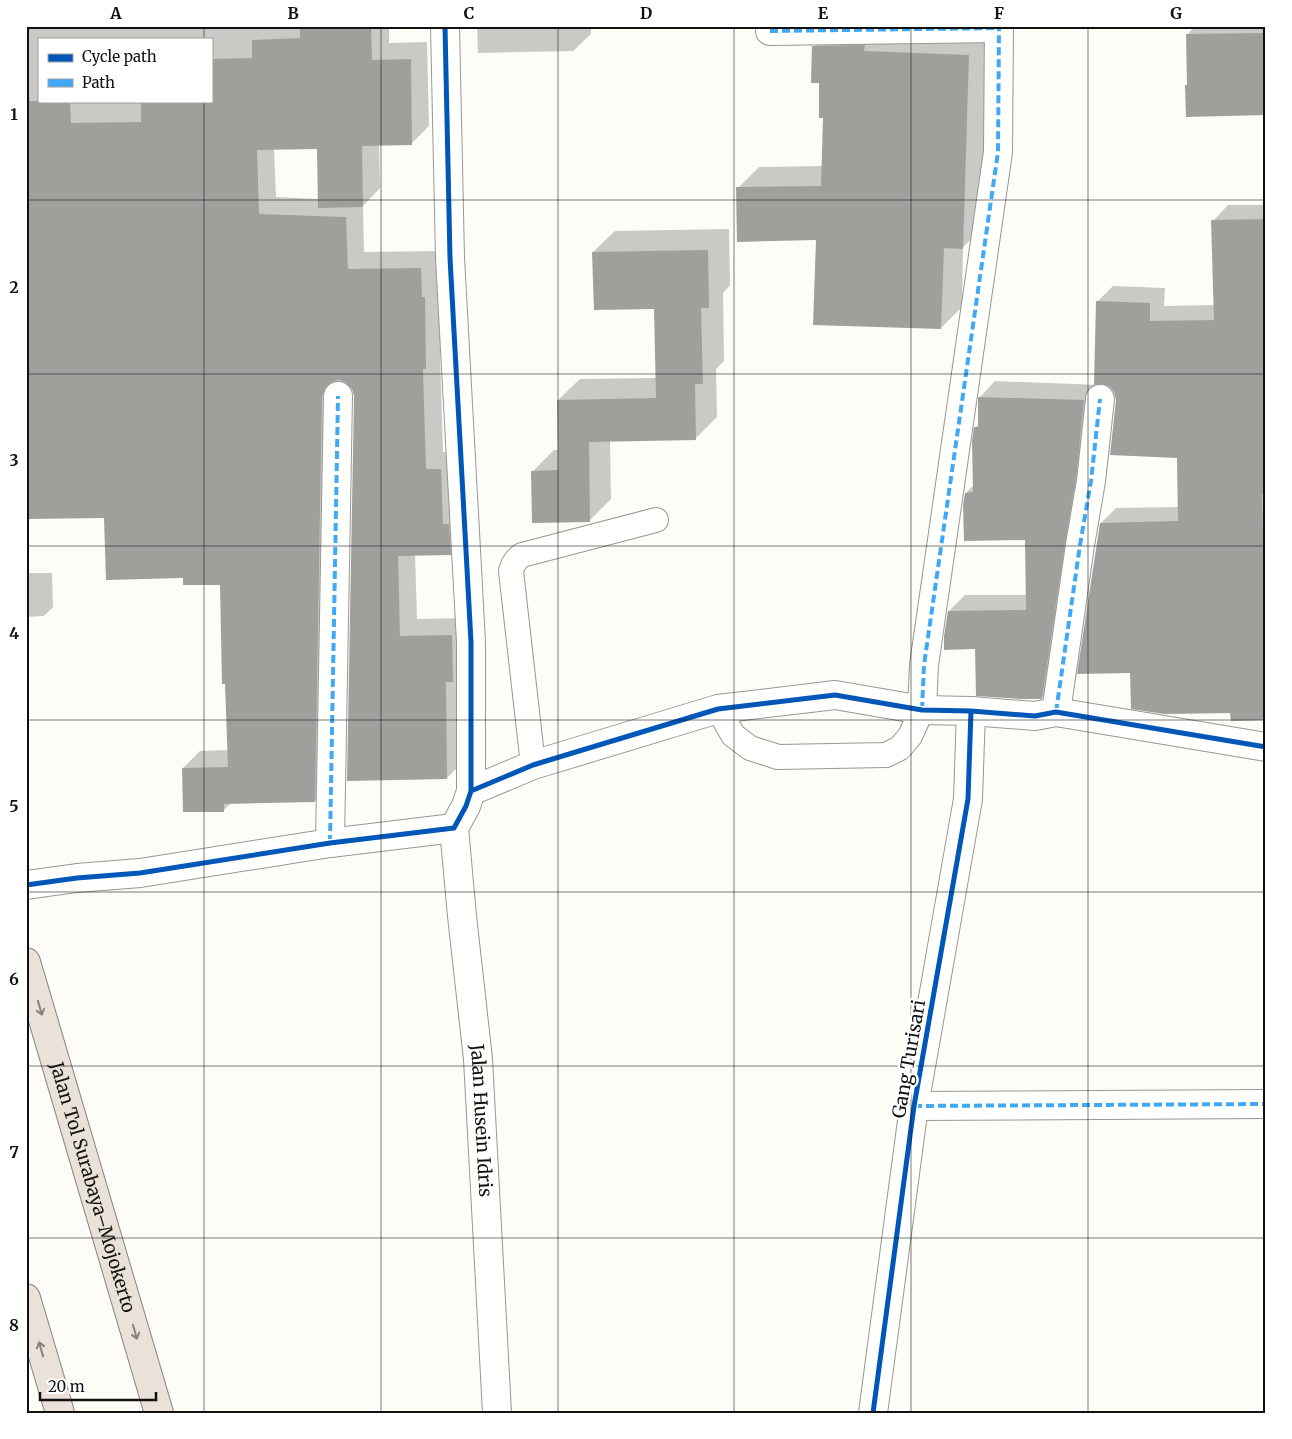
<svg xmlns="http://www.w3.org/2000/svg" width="1292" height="1439" viewBox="0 0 1292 1439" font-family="Merriweather,serif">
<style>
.shadow{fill:#0003;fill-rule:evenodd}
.building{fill:#a19f9c}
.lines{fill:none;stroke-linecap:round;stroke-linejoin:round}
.lane-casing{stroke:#979795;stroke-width:26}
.street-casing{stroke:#979795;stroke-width:30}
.highway-casing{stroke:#858482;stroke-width:30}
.lane{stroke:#fffffe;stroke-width:24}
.street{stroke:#fffffe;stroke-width:28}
.highway{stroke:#eae1d8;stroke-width:28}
.quiet{stroke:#3fa9f5;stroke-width:4;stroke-dasharray:8 4;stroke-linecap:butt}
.cycleway-casing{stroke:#fff;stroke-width:8}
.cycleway{stroke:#0057b8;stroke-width:5}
.oneway{stroke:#88837e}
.grid{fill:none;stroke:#111;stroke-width:1;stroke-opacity:0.55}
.labels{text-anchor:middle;stroke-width:5;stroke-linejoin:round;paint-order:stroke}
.street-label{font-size:18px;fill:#111;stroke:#fff}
.neatline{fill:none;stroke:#111;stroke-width:2}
.grid-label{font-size:16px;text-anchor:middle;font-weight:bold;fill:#111}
</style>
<rect width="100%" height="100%" fill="#fdfcf7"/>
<!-- shadow -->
<path class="shadow" d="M26 26H389V43L427 42 429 126 411 144H379L380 188 363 206 364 252 438 251 443 350 440 353 443 452H458L467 537 450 554 415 555 417 619 469 618 464 761 447 778 348 779 355 396 353 388 347 382 339 380 332 783 315 801 231 803 223 811 183 768 200 751 229 750 221 584 184 577 106 516 26 518V450L29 447 26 360ZM39 39H211V101H39ZM318 148 319 199 276 197 274 149Z
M477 26H591V34L573 51 478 53Z
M834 26 990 34 984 227 963 247 962 307 941 328 817 239 738 188 759 167 823 166 825 117 820 82 814 47Z
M1195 26H1266V114L1188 84 1187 35Z
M1228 205H1266V719L1232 711 1132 672 1101 523 1116 508 1179 507 1178 457 1117 400 1097 302 1113 286 1165 288 1164 306 1215 305 1213 221Z
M729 229 730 285 723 293 724 361 716 369 717 417 695 439 610 440 611 499 590 520 532 472 554 450H559L558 400 580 379 656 378 655 308 593 252 615 231Z
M995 381 1099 385 1091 462 1057 682 1042 697 977 648 949 611 965 595H1027V539L966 493 974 485 975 428 979 424 980 397Z
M26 573H52L53 607 44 616 26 617Z"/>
<!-- building -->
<path class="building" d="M300 26H371L372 60 411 59 412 145 362 146 363 207 318 208 317 149 257 150 259 214 346 217 348 269 421 268 422 297H425L426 369H423L426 469H441L443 524H449L451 555 398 556 400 636 452 635 453 682H446L447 779 347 781 354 396 352 389 346 383 338 380 331 382 325 388 322 396 315 802 224 804V812H183L182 768 228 767 225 684H222L220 585H183V578L106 580 104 518 26 519V459H28L26 417V101H70L71 123 141 122V101H211V59L252 58V40L300 38Z
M1266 33V115L1186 117 1185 85H1187L1186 34Z
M865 45 864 51 969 55 963 249 944 248 941 329 813 325 816 240 737 242 736 187 821 186 823 118H819V83H811L812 46Z
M1266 219V494H1262L1266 636V720L1231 721 1230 713 1164 714 1131 709 1130 673 1077 674 1100 523 1178 521 1177 458 1110 455 1116 400 1114 392 1110 387 1102 384 1094 385 1096 301 1150 303V321L1214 320 1211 220Z
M708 250 709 308H701L703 384H695L696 440 589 442 590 522 532 523 531 471 558 470 557 400 656 398 654 309 594 310 592 252Z
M978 397 1084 400 1076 479 1065 543 1042 699H1020L976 696 975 649 944 650V636L948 611 1026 610 1025 540 964 541 963 505 965 493 973 492 972 441 974 427H978Z"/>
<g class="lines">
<!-- lane casing -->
<g class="lane-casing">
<path id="lane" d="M718 709 733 735 750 748 778 757 886 755 900 748 910 736 922 710
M533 765 511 571C513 563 516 559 522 555L656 520"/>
</g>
<!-- street casing -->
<g class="street-casing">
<g id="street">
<path d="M445 26 450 258 471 642V791"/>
<path d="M770 31 999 28"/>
<path d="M922 710 924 665 998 152 999 26"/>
<path d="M1056 712 1080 545 1091 481 1100 399"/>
<path id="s1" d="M454 828 462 916 478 1059 497 1413"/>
<path d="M330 843 338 396"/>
<path d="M26 885 77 878 140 873 330 843 454 828 466 806 471 791 533 765 718 709 835 695 922 710 971 711 1035 716 1056 712 1266 747"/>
<path d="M914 1106 1266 1104"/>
<path d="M873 1413 914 1106 968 799 971 711"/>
</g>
</g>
<!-- highway casing -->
<g class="highway-casing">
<g id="highway">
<path id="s2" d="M26 962 159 1413"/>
<path d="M26 1298 60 1413"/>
</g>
</g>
<!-- lane -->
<use href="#lane" class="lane"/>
<!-- street -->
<use href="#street" class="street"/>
<!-- highway -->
<use href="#highway" class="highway"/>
<!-- quiet -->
<path class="quiet" d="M770 31 999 28
M922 710 924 665 998 152 999 26
M1056 712 1080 545 1091 481 1100 399
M330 843 338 396
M914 1106 1266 1104"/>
<!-- cycleway casing -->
<g class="cycleway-casing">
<path id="cycleway" d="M445 26 450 258 471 642V791
M26 885 77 878 140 873 330 843 454 828 466 806 471 791 533 765 718 709 835 695 922 710 971 711 1035 716 1056 712 1266 747
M873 1413 914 1106 968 799 971 711"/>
</g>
<!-- cycleway -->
<use href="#cycleway" class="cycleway"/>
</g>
<!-- one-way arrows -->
<defs><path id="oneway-shaft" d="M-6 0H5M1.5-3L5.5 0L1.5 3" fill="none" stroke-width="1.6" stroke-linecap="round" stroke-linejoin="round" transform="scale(1.25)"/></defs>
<g class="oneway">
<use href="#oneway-shaft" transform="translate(40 1008) rotate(74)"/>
<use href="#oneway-shaft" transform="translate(135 1332) rotate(74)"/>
<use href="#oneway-shaft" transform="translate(41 1349) rotate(-106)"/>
</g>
<!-- grid -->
<path class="grid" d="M204 26V39M381 26V1413M558 26V1413M734 26V1413M911 26V1413M1088 26V1413M204 101V1413M26 200H1266M26 374H1266M26 546H1266M26 720H1266M26 892H1266M26 1066H1266M26 1238H1266"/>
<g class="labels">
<!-- street labels -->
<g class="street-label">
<text transform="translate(909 1059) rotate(-80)" y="6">Gang Turisari</text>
<text dy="6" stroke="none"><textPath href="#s1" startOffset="294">Jalan Husein Idris</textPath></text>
<text dy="6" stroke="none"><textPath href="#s2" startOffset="235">Jalan Tol Surabaya–Mojokerto</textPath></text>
</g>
</g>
<!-- border -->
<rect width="1292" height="1439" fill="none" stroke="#ffffff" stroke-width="55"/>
<!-- legend -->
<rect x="38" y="38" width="175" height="65" fill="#ffffff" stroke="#a0a0a0"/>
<rect x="48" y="54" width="25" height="8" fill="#0057b8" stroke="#a0a0a0"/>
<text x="82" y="62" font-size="15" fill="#111111">Cycle path</text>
<rect x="48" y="79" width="25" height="8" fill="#3fa9f5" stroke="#a0a0a0"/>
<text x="82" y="88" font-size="15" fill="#111111">Path</text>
<!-- scale -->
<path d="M40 1392v8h116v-8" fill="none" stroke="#111111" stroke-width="2.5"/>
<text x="48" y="1392" font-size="15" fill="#111111" stroke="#ffffff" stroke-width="4" paint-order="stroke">20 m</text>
<rect x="28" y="28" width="1236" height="1384" class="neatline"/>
<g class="grid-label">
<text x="116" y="19">A</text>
<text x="293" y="19">B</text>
<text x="469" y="19">C</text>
<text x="646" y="19">D</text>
<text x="823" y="19">E</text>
<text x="999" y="19">F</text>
<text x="1176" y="19">G</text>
<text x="14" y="120">1</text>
<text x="14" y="293">2</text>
<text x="14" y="466">3</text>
<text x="14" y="639">4</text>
<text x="14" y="812">5</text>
<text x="14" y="985">6</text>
<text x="14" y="1158">7</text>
<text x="14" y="1331">8</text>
</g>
</svg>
